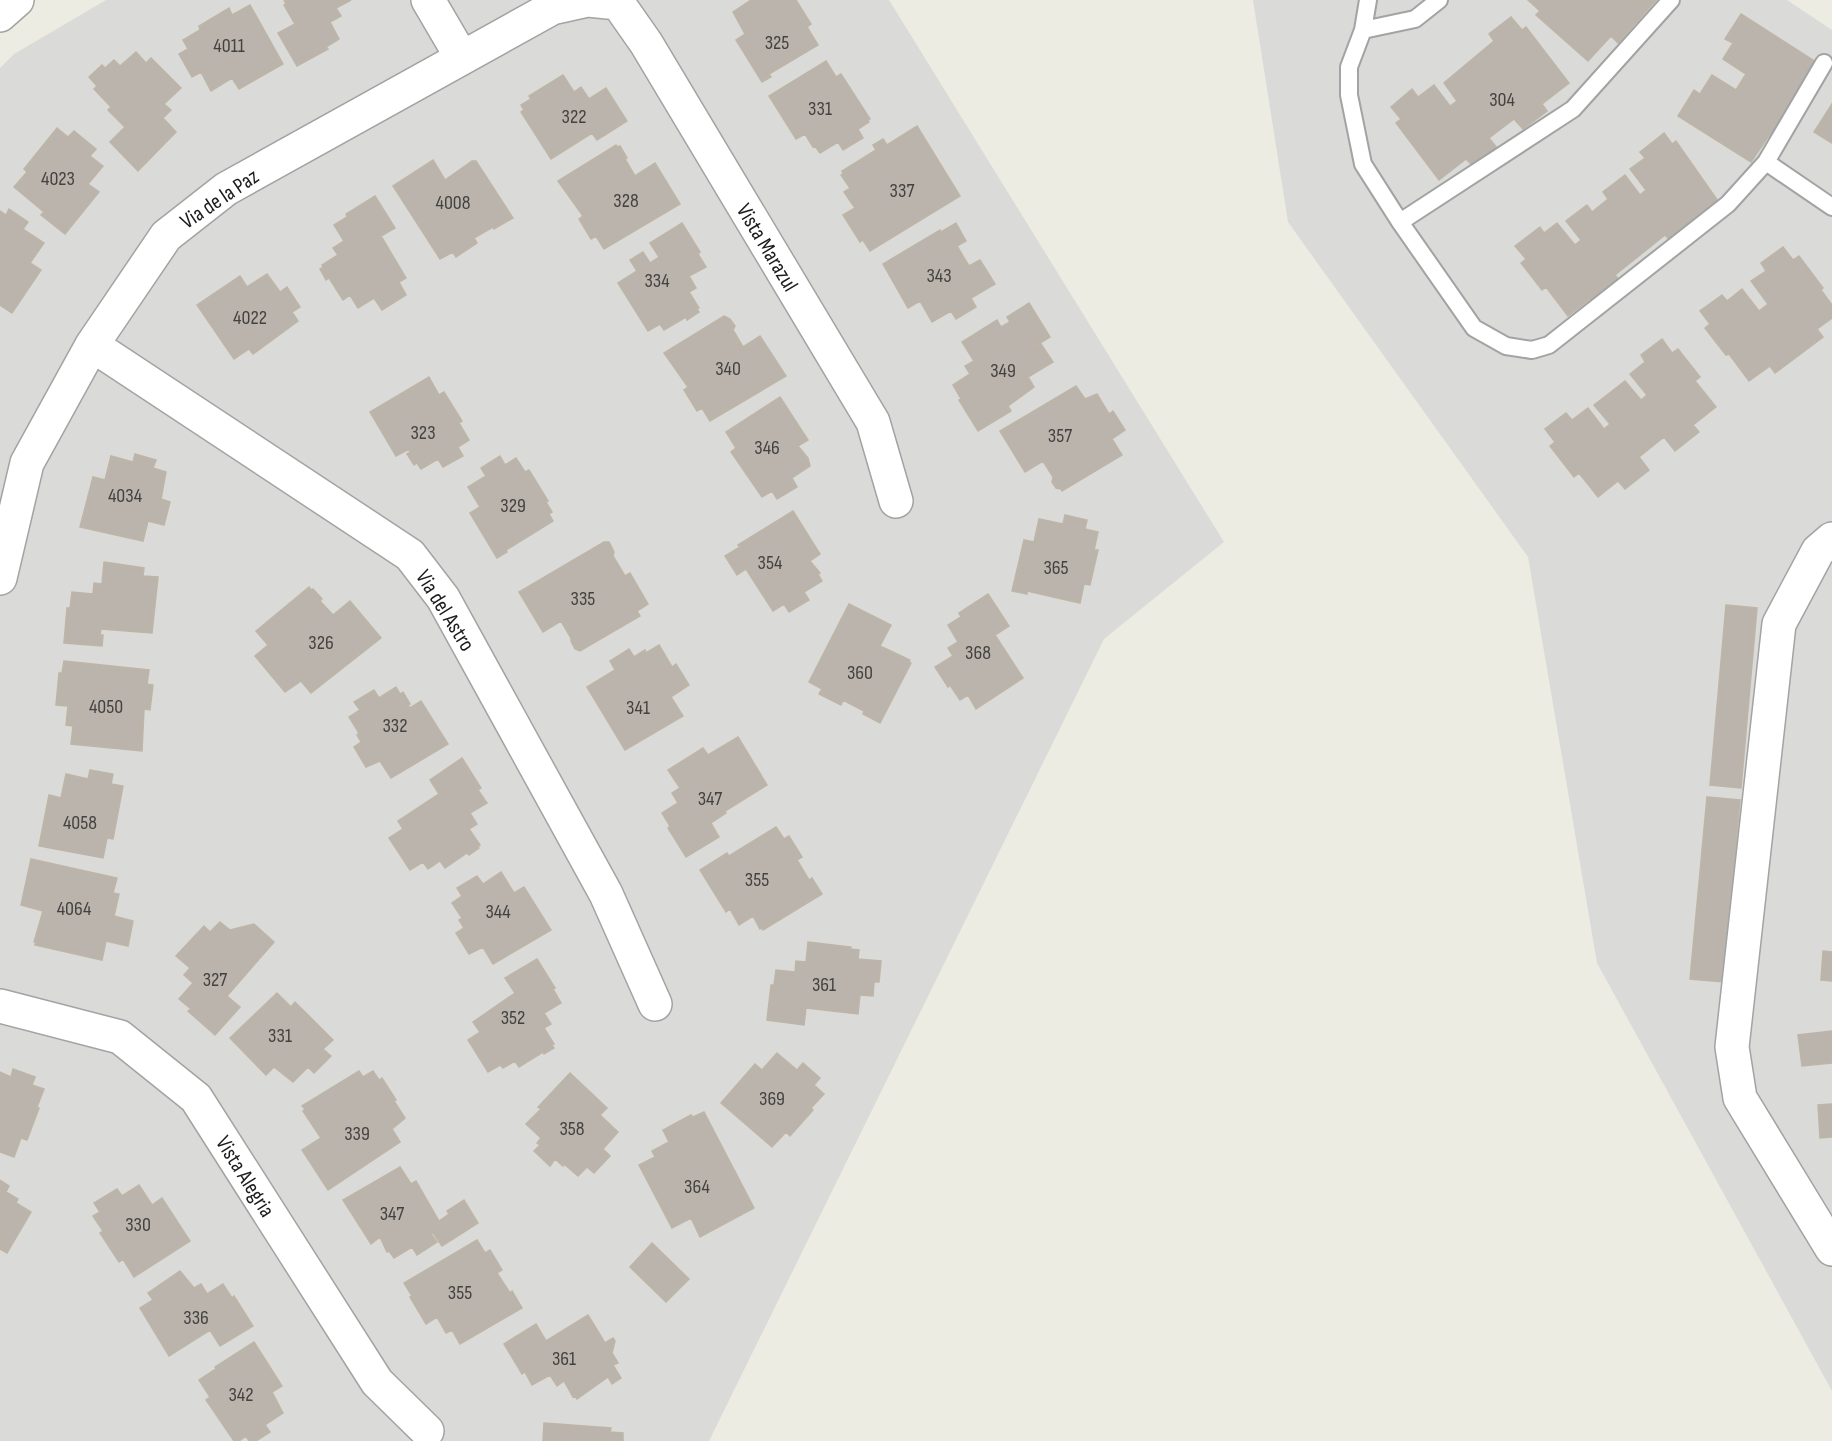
<svg xmlns="http://www.w3.org/2000/svg" width="1832" height="1441" viewBox="0 0 1832 1441" font-family="'Sofia Sans Condensed',sans-serif">
<style>
.residential{fill:#dadad9}
.building{fill:#bab4ac;stroke:#beb5a6;stroke-width:1.5}
.lines{fill:none;stroke-linecap:round;stroke-linejoin:round}
.service-casing{stroke:#a3a3a3;stroke-width:20}
.minor-casing{stroke:#a3a3a3;stroke-width:36}
.tertiary-casing{stroke:#a3a3a3;stroke-width:36}
.service{stroke:#fff;stroke-width:16}
.minor{stroke:#fff;stroke-width:33}
.tertiary{stroke:#fff;stroke-width:33}
.labels{text-anchor:middle;stroke-width:6;stroke-linejoin:round;paint-order:stroke}
.number-label{font-size:20px;fill:#444240}
.street-label{font-size:22px;fill:#1c1c1c;stroke:#fff}
</style>
<rect width="100%" height="100%" fill="#edece2"/>
<!-- residential -->
<path class="residential" d="M106 0H889L1224 542 1104 639 709 1441H0V68L14 54Z
M1253 0H1787L1832 30V1391L1597 963 1528 557 1288 222Z"/>
<!-- building -->
<path class="building" d="M284 0H351L336 8 341 16 330 22 339 39 326 47 328 49 297 66 278 33 295 24 284 5 286 4Z
M796 0 811 24 807 27 818 45 769 74 771 77 762 82 736 40 745 34 733 12 751 0Z
M1528 0H1656L1618 43 1611 36 1588 61 1536 15 1540 11Z
M250 5 283 64 239 89 232 78 211 91 201 72 192 77 179 54 188 49 183 40 200 30 199 26 229 8 232 15Z
M1741 14 1816 62 1802 84 1809 89 1777 139 1770 134 1751 162 1678 116 1694 90 1700 94 1712 75 1736 90 1746 74 1723 59 1733 43 1725 39Z
M1511 17 1522 30 1526 27 1569 83 1542 104 1547 111 1523 129 1514 119 1489 138 1497 148 1473 166 1466 159 1439 180 1396 123 1401 119 1391 107 1412 89 1418 97 1434 85 1450 106 1457 101 1444 83 1494 41 1489 34Z
M136 52 146 63 151 58 181 88 164 104 171 110 163 118 176 132 138 171 110 142 125 127 108 110 111 107 94 89 97 86 89 77 102 65 105 68 114 60 120 66Z
M826 61 836 77 841 74 870 119 868 120 869 122 858 129 863 138 843 150 838 142 820 153 815 146 813 147 805 134 796 139 769 96Z
M563 75 574 92 581 87 589 99 606 88 627 121 597 140 592 133 551 159 521 112 524 110 521 105 531 99 529 96Z
M1832 104V143L1814 132Z
M917 126 960 196 870 251 863 240 860 242 843 215 855 208 844 192 850 188 841 175 843 174 842 171 876 150 873 145 883 139 887 145Z
M57 128 68 137 74 131 96 149 90 156 103 166 88 184 99 192 65 234 41 215 44 212 14 187 27 172 24 169Z
M1664 133 1672 144 1676 141 1718 201 1696 218 1701 226 1675 246 1665 235 1615 275 1623 285 1596 306 1590 299 1568 316 1546 287 1542 290 1521 263 1526 259 1515 246 1540 227 1544 233 1557 223 1575 245 1581 240 1566 221 1587 205 1592 212 1608 199 1603 192 1625 175 1640 195 1646 190 1630 169 1645 158 1640 152Z
M616 145 617 147 620 146 627 158 625 159 635 176 655 163 680 204 604 249 596 236 591 239 579 219 583 216 558 181Z
M433 160 445 180 472 161H476L513 218 494 229 493 227 474 238 477 243 456 257 453 252 440 259 393 186Z
M375 196 395 228 381 236 406 278 399 282 406 295 382 310 374 298 358 308 350 295 343 300 329 278 326 280 320 269 323 267 322 265 338 255 333 248 344 241 334 225 347 217 346 214Z
M9 209 28 222 23 229 44 243 30 263 41 270 12 313 0 305V211L6 215Z
M682 223 700 252 698 254 706 267 689 276 696 288 689 292 699 308 697 309 699 312 687 320 686 317 664 330 660 324 648 331 618 283 637 271 630 260 643 252 650 263 659 257 650 243Z
M956 223 966 241 957 246 969 266 980 260 995 284 971 298 976 307 956 319 951 311 932 322 920 301 908 308 883 264 940 230 941 232Z
M1783 247 1793 260 1799 256 1823 288 1821 290 1832 305V318L1817 329 1823 337 1775 373 1770 366 1749 381 1729 354 1726 355 1705 328 1710 324 1700 311 1722 295 1727 301 1742 289 1759 311 1768 304 1751 281 1766 271 1761 263Z
M267 274 280 292 287 287 300 307 292 312 298 321 253 354 249 349 234 359 197 305 240 276 247 287Z
M1029 303 1050 337 1032 348 1033 349 1041 344 1053 362 1028 377 1034 387 1008 406 1011 411 978 431 959 400 961 399 953 385 970 374 965 366 974 361 962 342 997 320 1001 327 1010 322 1007 317Z
M724 316 730 319 735 326 733 330 743 347 760 336 786 376 710 421 702 408 697 411 684 390 688 387 664 353Z
M1662 339 1672 353 1678 349 1700 377 1695 381 1716 407 1693 425 1699 432 1675 451 1664 437 1639 457 1649 470 1625 489 1618 481 1598 497 1579 473 1574 477 1550 446 1555 442 1545 429 1566 413 1572 420 1588 408 1604 429 1610 424 1594 405 1625 381 1641 400 1647 395 1630 374 1645 362 1641 355Z
M429 377 439 395 444 392 462 421 459 423 469 440 458 447 463 456 443 467 438 459 421 469 417 463 414 465 407 454 410 452 409 449 396 456 370 412Z
M1076 386 1085 399 1097 394 1109 414 1113 411 1125 430 1112 439 1122 455 1062 491 1061 489 1056 488 1052 482 1053 477 1043 461 1025 472 1000 431Z
M780 397 808 440 798 446 808 458 810 466 792 478 797 487 777 499 772 491 762 497 731 452 736 448 726 432Z
M135 454 156 460 153 468 166 472 161 499 170 502 164 525 148 521 143 541 80 527 93 477 105 480 111 456 133 462Z
M500 456 505 465 516 458 525 472 529 470 548 501 546 502 552 512 549 514 553 521 506 550 507 552 497 558 470 513 480 507 468 487 486 476 481 468Z
M793 511 820 554 810 561 820 573 818 574 822 581 804 592 809 600 789 612 784 604 773 611 746 569 737 575 725 556 740 547 738 545Z
M1065 515 1087 520 1085 529 1098 532 1094 550H1098L1090 585 1084 584 1080 603 1027 591V594L1012 591 1024 540 1034 542 1039 519 1063 524Z
M604 542H609L614 552 613 556 625 576 630 573 648 604 637 611 640 616 580 651 575 649 571 641V638L561 621 543 632 519 592Z
M104 562 144 568 143 576 158 577 152 633 101 629 100 635H103L102 646 64 643 67 608H70L72 592 93 594 94 583 102 584Z
M309 587 311 590 313 589 322 599 320 601 333 615 350 601 381 638 311 693 301 681 285 692 255 656 268 645 256 631Z
M988 594 1009 626 995 635 1023 678 976 709 968 695 960 700 950 685 948 687 935 667 953 656 948 648 958 642 948 625 961 617 959 613Z
M849 604 891 625 880 646 910 660 909 662 911 663 880 723 863 714 864 711 843 700 841 705 819 694 822 689 809 682Z
M1726 605 1757 608 1741 788 1710 785Z
M659 645 672 667 676 664 689 685 671 697 683 716 625 750 587 687 615 670 610 661 629 649 634 657 645 650 646 653Z
M64 661 149 670 147 684 153 685 150 710 144 709 142 751 71 744 73 726 66 725 68 706 56 705 59 673H62Z
M396 687 400 694 403 692 410 704 408 705 410 708 421 701 448 744 391 778 380 761 366 767 354 747 361 742 357 735 359 733 349 717 360 710 354 702 374 690 379 698Z
M738 737 767 785 725 811 726 813 711 823 719 837 686 857 668 828 670 826 662 813 678 803 672 793 680 788 668 770 703 748 708 755Z
M462 758 481 788 478 790 487 803 470 813 477 824 469 829 480 845 478 846 479 848 469 855 467 853 445 868 440 861 428 869 423 862 410 870 389 838 403 829 398 821 439 794 430 780Z
M90 770 113 774 111 784 123 786 113 839 107 838 103 858 39 846 49 795 61 798 66 774 88 779Z
M1707 797 1740 800 1724 982 1690 979Z
M776 827 784 839 789 836 802 857 797 860 809 880 812 878 822 894 763 930 762 928 760 929 753 916 739 925 730 909 726 912 700 870 727 853 729 856Z
M31 859 117 878 113 893 119 894 114 916 133 921 128 946 106 941 102 960 35 945 36 942H34L43 911 21 905Z
M501 872 514 893 524 887 551 930 493 964 483 947 469 954 456 933 464 928 459 920 462 918 452 903 462 896 457 888 477 876 483 884Z
M220 922 230 930 254 924 274 942 227 996 240 1007 215 1035 188 1011 191 1009 179 999 193 983 184 975 190 968 176 956 204 926 210 932Z
M808 942 851 947 850 949 859 950 858 959 881 961 879 982H874L873 996 860 995 858 1014 806 1008 804 1025 767 1020 771 985H774L776 970 795 972 796 961 806 962Z
M1823 951 1832 952V981L1821 980Z
M537 959 555 988 553 989 561 1003 544 1013 551 1024 544 1028 554 1044 552 1045 554 1048 544 1054 543 1052 519 1067 515 1061 503 1068 500 1065 488 1072 468 1040 480 1032 473 1022 515 993 505 978Z
M277 993 291 1007 295 1002 333 1040 323 1049 331 1056 314 1073 308 1067 293 1082 274 1067 266 1075 230 1038Z
M1832 1031V1063L1802 1066 1798 1035Z
M777 1053 797 1070 803 1063 820 1078 814 1085 824 1094 811 1108 813 1110 790 1136 786 1132 772 1147 721 1103 755 1064 762 1070Z
M13 1069 35 1077 32 1085 44 1089 37 1107 39 1108 27 1140 21 1138 14 1157 0 1152V1072L11 1077Z
M359 1071 363 1077 373 1071 379 1080 382 1078 396 1100 394 1101 405 1118 392 1129 400 1142 328 1190 302 1150 321 1138 303 1111 305 1109 302 1106Z
M570 1073 607 1108 600 1115 618 1132 603 1149 610 1156 594 1173 587 1167 578 1176 564 1164 563 1166 555 1159 550 1166 534 1151 540 1145 537 1143 541 1138 526 1124 541 1109 538 1107Z
M1832 1104V1137L1820 1138 1818 1105Z
M704 1112 754 1208 700 1237 691 1218 672 1228 639 1165 655 1157 652 1151 669 1142 663 1130 691 1115 693 1117Z
M400 1167 411 1184 416 1181 439 1221 449 1214 447 1211 464 1200 478 1223 442 1246 433 1233 431 1234 437 1242 417 1255 412 1247 394 1258 389 1251 387 1252 380 1237 371 1244 343 1200Z
M0 1180 9 1186 6 1192 18 1199 16 1203 31 1212 7 1253 0 1249Z
M139 1185 152 1205 162 1198 190 1241 134 1277 123 1259 119 1262 100 1233 103 1231 93 1216 100 1212 94 1203 117 1189 122 1196Z
M477 1240 485 1253 490 1250 502 1270 497 1273 510 1293 512 1291 522 1308 460 1344 452 1330 446 1333 437 1317 426 1324 410 1297 412 1296 404 1283Z
M652 1243 689 1279 666 1302 630 1267Z
M180 1271 194 1288 201 1284 207 1294 223 1284 232 1298 234 1296 253 1326 220 1346 210 1330 169 1356 140 1308 153 1300 148 1293Z
M588 1315 605 1343 613 1338 615 1341 612 1353 618 1363 613 1365 621 1378 612 1384 608 1377 577 1399 575 1396 573 1397 564 1381 557 1386 550 1375 532 1385 525 1372 522 1374 504 1344 536 1324 546 1341Z
M254 1342 282 1386 272 1392 283 1413 265 1425 270 1432 256 1441H249L246 1436 239 1441H234L206 1400 210 1397 199 1380 216 1369 215 1367Z
M544 1423 611 1428 610 1432 623 1433V1441H543Z"/>
<g class="lines">
<!-- service casing -->
<g class="service-casing">
<path id="service" d="M1368 0 1363 30 1349 67V95L1363 164 1400 222 1474 328 1506 346 1532 350 1549 345 1728 204 1766 162 1824 63
M1363 30 1415 19 1439 0
M1766 162 1832 207
M1400 222 1573 109 1671 0"/>
</g>
<!-- minor casing -->
<g class="minor-casing">
<path id="minor" d="M428 0 462 58
M92 345 410 555 443 598 606 894 655 1004
M1832 539 1818 551 1779 624 1732 1047 1740 1098 1832 1249
M0 578 27 463 92 345 166 236 226 189 552 8 588 0 618 3 646 43 873 422 896 501
M0 1006 120 1037 196 1098 377 1382 427 1431"/>
</g>
<!-- tertiary casing -->
<g class="tertiary-casing">
<path id="tertiary" d="M0 15 17 0"/>
</g>
<!-- service -->
<use href="#service" class="service"/>
<!-- minor -->
<use href="#minor" class="minor"/>
<!-- tertiary -->
<use href="#tertiary" class="tertiary"/>
</g>
<g class="labels">
<!-- number labels -->
<g class="number-label">
<text x="777" y="49">325</text>
<text x="229" y="52">4011</text>
<text x="1502" y="106">304</text>
<text x="820" y="115">331</text>
<text x="574" y="123">322</text>
<text x="58" y="185">4023</text>
<text x="902" y="197">337</text>
<text x="626" y="207">328</text>
<text x="453" y="209">4008</text>
<text x="939" y="282">343</text>
<text x="657" y="287">334</text>
<text x="250" y="324">4022</text>
<text x="728" y="375">340</text>
<text x="1003" y="377">349</text>
<text x="423" y="439">323</text>
<text x="1060" y="442">357</text>
<text x="767" y="454">346</text>
<text x="125" y="502">4034</text>
<text x="513" y="512">329</text>
<text x="770" y="569">354</text>
<text x="1056" y="574">365</text>
<text x="583" y="605">335</text>
<text x="321" y="649">326</text>
<text x="978" y="659">368</text>
<text x="860" y="679">360</text>
<text x="106" y="713">4050</text>
<text x="638" y="714">341</text>
<text x="395" y="732">332</text>
<text x="710" y="805">347</text>
<text x="80" y="829">4058</text>
<text x="757" y="886">355</text>
<text x="74" y="915">4064</text>
<text x="498" y="918">344</text>
<text x="215" y="986">327</text>
<text x="824" y="991">361</text>
<text x="513" y="1024">352</text>
<text x="280" y="1042">331</text>
<text x="772" y="1105">369</text>
<text x="572" y="1135">358</text>
<text x="357" y="1140">339</text>
<text x="697" y="1193">364</text>
<text x="392" y="1220">347</text>
<text x="138" y="1231">330</text>
<text x="460" y="1299">355</text>
<text x="196" y="1324">336</text>
<text x="564" y="1365">361</text>
<text x="241" y="1401">342</text>
</g>
<!-- street labels -->
<g class="street-label">
<text transform="translate(219 198) rotate(-34)" y="8">Via de la Paz</text>
<text transform="translate(768 247) rotate(59)" y="8">Vista Marazul</text>
<text transform="translate(446 610) rotate(58)" y="8">Via del Astro</text>
<text transform="translate(246 1176) rotate(58)" y="8">Vista Alegria</text>
</g>
</g>
</svg>
